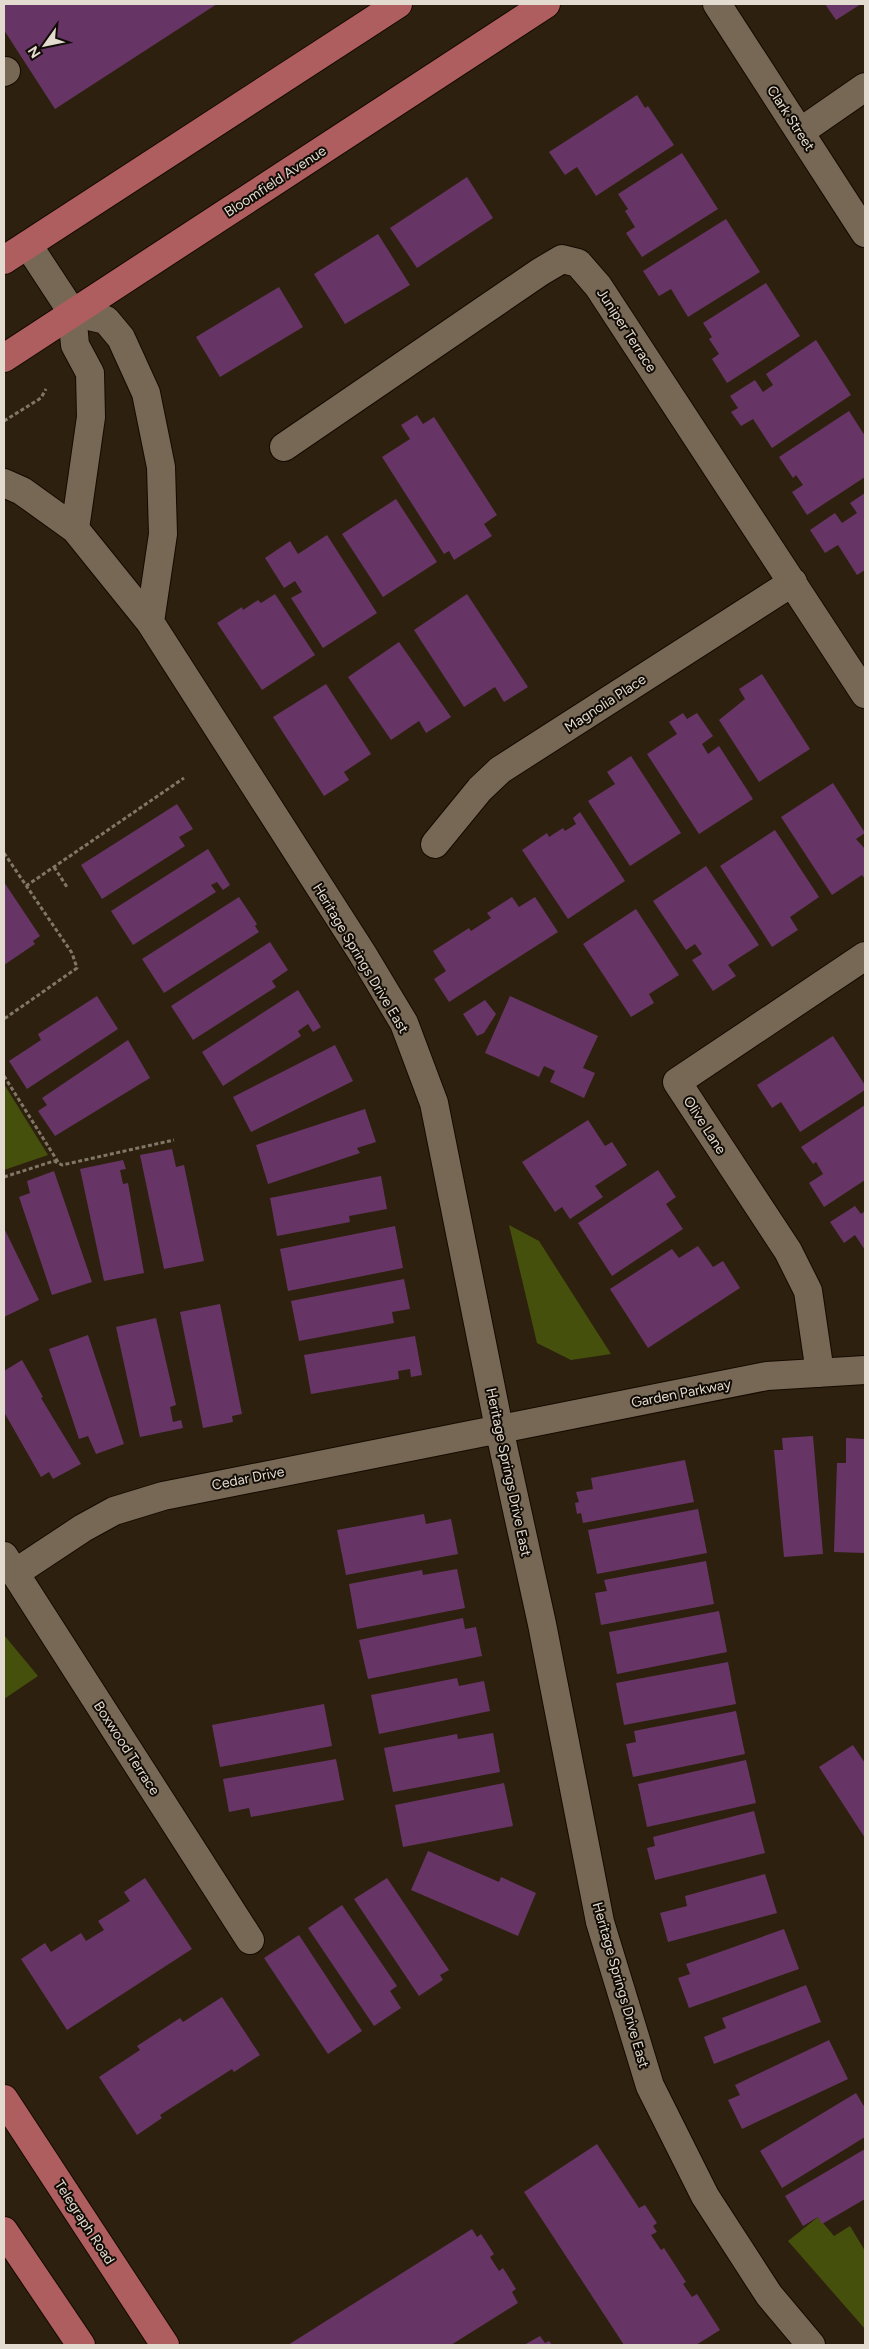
<svg xmlns="http://www.w3.org/2000/svg" width="869" height="2349" viewBox="0 0 869 2349" font-family="Figtree,sans-serif">
<style>
.green{fill:#45500c}
.building{fill:#673565}
.lines{fill:none;stroke-linecap:round;stroke-linejoin:round}
.minor-casing{stroke:#150a00;stroke-width:30}
.major-casing{stroke:#150a00;stroke-width:30}
.path{stroke:#817767;stroke-width:3;stroke-dasharray:4 2.5;stroke-linecap:butt}
.minor{stroke:#766854;stroke-width:28}
.major{stroke:#ae5e5e;stroke-width:28}
.labels{text-anchor:middle;stroke-width:4;stroke-linejoin:round;paint-order:stroke}
.street-label{font-size:14px;fill:#e3dbcf;stroke:#110b05}
</style>
<rect width="100%" height="100%" fill="#2d200e"/>
<!-- green -->
<path class="green" d="M4 1084 48 1155 4 1170Z
M509 1225 539 1241 611 1354 571 1360 537 1343Z
M4 1635 38 1676 4 1699Z
M818 2217 834 2236 850 2226 865 2251V2329L788 2241Z"/>
<!-- building -->
<path class="building" d="M4 4H217L55 109 4 30Z
M825 4H861L836 20Z
M637 95 645 108 648 106 674 145 596 196 577 167 565 175 549 152Z
M682 153 718 209 642 257 626 233 635 227 625 211 628 209 618 194Z
M467 177 493 218 417 268 390 228Z
M726 219 760 272 688 317 671 289 659 296 643 271Z
M378 234 410 285 345 324 314 274Z
M766 283 800 336 727 383 712 359 719 354 709 339 712 337 703 323Z
M279 287 303 327 220 377 196 337Z
M816 340 851 395 772 448 753 419 741 426 731 412 738 408 730 396 755 380 763 392 773 385 766 374Z
M849 411 865 436V477L807 515 792 492 803 485 796 475 793 478 779 457Z
M417 415 423 424 434 417 497 515 484 524 492 536 454 560 449 551 444 554 382 457 410 439 401 425Z
M865 493V570L857 575 838 545 825 553 810 530 835 513 842 523 857 513 850 503Z
M396 499 437 562 383 597 342 534Z
M327 535 377 613 323 648 291 598 302 592 295 581 284 588 265 558 290 541 298 554Z
M275 594 315 655 262 690 217 623 242 607 243 610 258 600 261 603Z
M467 594 528 687 504 702 495 687 464 707 414 630Z
M399 642 451 717 426 733 419 721 391 740 348 677Z
M762 674 810 749 759 782 719 720 745 699 739 689Z
M326 684 371 754 344 772 349 780 324 796 273 717Z
M683 713 687 719 697 713 713 736 702 744 708 754 719 746 753 799 699 834 647 754 677 734 669 722Z
M631 756 681 833 630 866 588 801 615 784 607 772Z
M833 783 865 833 856 839 865 849V879L862 875 832 895 781 817Z
M177 804 193 829 179 837 185 846 102 899 81 865Z
M580 812 625 881 568 919 522 850 547 833 549 837 563 828 565 831 576 824 573 818Z
M775 830 819 897 790 917 798 930 772 947 720 866Z
M208 849 230 885 223 890 217 882 211 885 216 892 133 945 111 911Z
M706 866 759 945 728 965 736 976 713 991 692 960 702 954 695 944 686 950 653 901Z
M4 882 40 936 33 941 35 944 4 965Z
M239 897 257 924 255 926 259 932 164 993 142 959Z
M512 897 519 907 535 897 558 932 449 1002 434 979 446 971 433 951 469 928 471 931 491 918 487 913Z
M636 909 679 975 649 994 654 1003 631 1017 583 944Z
M270 942 288 970 272 981 276 987 193 1040 171 1006Z
M298 990 321 1027 313 1032 308 1024 298 1031 301 1036 223 1086 202 1052Z
M97 996 118 1029 27 1089 9 1061 41 1040 38 1034Z
M510 996 598 1036 583 1068 595 1073 584 1098 550 1082 555 1071 544 1066 539 1077 485 1053Z
M485 1000 496 1014 484 1033 477 1036 463 1014Z
M833 1036 865 1085V1090L800 1132 781 1102 772 1108 757 1085Z
M128 1040 150 1078 55 1136 38 1111 47 1105 42 1098Z
M335 1045 353 1081 251 1132 233 1097Z
M865 1105V1180L824 1207 809 1183 823 1174 816 1162 813 1164 801 1147Z
M365 1109 376 1142 357 1148 360 1153 268 1184 256 1145Z
M588 1120 605 1146 612 1142 627 1165 595 1186 603 1197 570 1219 562 1207 555 1212 522 1162Z
M172 1149 176 1167 184 1165 204 1261 164 1269 140 1155Z
M123 1160 126 1169 120 1170 123 1184 128 1183 144 1273 104 1281 80 1169Z
M658 1170 676 1197 666 1204 683 1229 612 1276 578 1223Z
M54 1171 92 1282 52 1295 19 1197 30 1193 27 1181Z
M381 1176 387 1209 349 1216 350 1222 277 1236 270 1198Z
M855 1206 861 1214 865 1211V1250L855 1235 844 1243 830 1222Z
M395 1226 403 1268 288 1291 280 1249Z
M4 1228 39 1300 4 1317Z
M698 1246 713 1267 723 1261 740 1288 648 1348 610 1289 672 1249 679 1258Z
M404 1279 410 1309 392 1312 394 1323 299 1341 291 1301Z
M220 1304 242 1414 232 1416 233 1422 203 1428 180 1312Z
M156 1318 176 1405 170 1407 173 1422 181 1420 183 1428 140 1437 116 1327Z
M88 1335 124 1444 96 1454 88 1436 79 1439 49 1349Z
M415 1336 422 1375 411 1377 410 1369 398 1371 399 1379 311 1394 304 1355Z
M22 1360 43 1397 41 1398 81 1464 53 1479 49 1472 41 1477 4 1412V1371Z
M813 1436 823 1554 784 1557 774 1450H783L782 1438Z
M846 1438 865 1439V1553L834 1552 837 1463H846Z
M685 1460 694 1502 583 1523 581 1513 577 1514 575 1503 579 1502 576 1492 593 1489 591 1478Z
M698 1509 707 1553 597 1574 588 1530Z
M424 1514 426 1524 451 1519 458 1554 346 1575 337 1530Z
M706 1561 714 1604 601 1625 595 1593 607 1591 604 1580Z
M457 1569 465 1608 357 1629 349 1584 422 1570 423 1575Z
M719 1611 727 1652 617 1674 609 1632Z
M463 1618 465 1629 476 1627 482 1656 368 1679 359 1640Z
M728 1662 736 1704 624 1725 616 1683Z
M457 1678 459 1686 484 1681 490 1711 379 1734 371 1695Z
M324 1704 332 1746 220 1767 212 1725Z
M736 1711 745 1754 633 1777 626 1744 636 1742 634 1731Z
M493 1733 500 1772 393 1792 384 1748 457 1734 458 1739Z
M853 1745 865 1763V1838L819 1767Z
M336 1759 344 1800 251 1817 249 1808 229 1812 223 1779Z
M746 1760 756 1803 647 1827 638 1784Z
M504 1783 513 1826 403 1847 395 1805Z
M754 1811 765 1853 655 1880 647 1848 655 1846 653 1837Z
M428 1851 499 1882 501 1877 536 1893 518 1936 411 1890Z
M765 1874 777 1913 668 1942 660 1913 687 1906 685 1896Z
M145 1878 192 1949 67 2030 21 1959 45 1943 51 1952 81 1933 86 1941 104 1930 98 1921 130 1901 124 1892Z
M387 1878 449 1970 440 1975 443 1980 419 1996 354 1899Z
M342 1905 397 1986 390 1991 401 2008 374 2026 308 1928Z
M784 1929 799 1969 689 2008 678 1978 690 1974 686 1964Z
M299 1935 362 2031 328 2054 264 1958Z
M806 1985 821 2022 714 2064 704 2037 726 2028 722 2018Z
M222 1997 260 2055 234 2072 232 2069 160 2115 162 2118 137 2135 99 2077 140 2050 137 2046 180 2018 183 2022Z
M829 2040 848 2079 742 2129 728 2100 740 2095 735 2085Z
M856 2093 865 2108V2137L782 2188 760 2151Z
M597 2144 639 2208 645 2205 657 2223 653 2226 657 2232 651 2235 661 2250 664 2248 686 2282 683 2284 692 2297 697 2294 720 2330 696 2345H624L524 2192Z
M865 2149V2199L822 2224 818 2217 803 2226 785 2196Z
M472 2229 477 2237 481 2234 494 2254 490 2257 499 2271 503 2268 516 2289 512 2292 518 2303 451 2345H288Z
M540 2336 545 2343 549 2341 552 2345H524Z"/>
<g class="lines">
<!-- minor casing -->
<g class="minor-casing">
<path id="minor" d="M717 4 865 233
M4 72 6 71
M800 132 865 87
M28 245 72 312 75 345 90 373 91 417 75 529
M72 312 106 320 121 338 146 393 161 467 163 534 150 622
M284 447 540 272 562 259 578 263 598 286 865 694
M4 483 22 491 75 529 150 622 362 953 404 1023 434 1103 499 1428 542 1624 600 1922 650 2086 705 2196 769 2295 811 2345
M435 844 480 789 500 770 793 582
M820 1373 808 1291 788 1251 677 1082 865 956
M4 1556 250 1940
M15 1573 83 1528 114 1511 163 1496 767 1376 865 1370"/>
</g>
<!-- major casing -->
<g class="major-casing">
<path id="major" d="M4 260 398 4
M4 358 546 4
M4 2099 165 2345
M4 2231 81 2345"/>
</g>
<!-- path -->
<path class="path" d="M4 421 41 398 46 389
M4 853 72 953 77 968 4 1019
M54 867 67 887
M26 886 184 778
M4 1076 58 1162
M4 1177 54 1161 62 1165 174 1140"/>
<!-- minor -->
<use href="#minor" class="minor"/>
<!-- major -->
<use href="#major" class="major"/>
</g>
<g class="labels">
<!-- street labels -->
<g class="street-label">
<text transform="translate(791 118) rotate(57)" y="5">Clark Street</text>
<text transform="translate(275 181) rotate(-33)" y="5">Bloomfield Avenue</text>
<text transform="translate(627 330) rotate(57)" y="5">Juniper Terrace</text>
<text transform="translate(605 703) rotate(-33)" y="5">Magnolia Place</text>
<text transform="translate(361 958) rotate(59)" y="5">Heritage Springs Drive East</text>
<text transform="translate(705 1125) rotate(57)" y="5">Olive Lane</text>
<text transform="translate(681 1393) rotate(-11)" y="5">Garden Parkway</text>
<text transform="translate(509 1472) rotate(78)" y="5">Heritage Springs Drive East</text>
<text transform="translate(248 1478) rotate(-11)" y="5">Cedar Drive</text>
<text transform="translate(127 1748) rotate(57)" y="5">Boxwood Terrace</text>
<text transform="translate(621 1985) rotate(74)" y="5">Heritage Springs Drive East</text>
<text transform="translate(85 2222) rotate(57)" y="5">Telegraph Road</text>
</g>
</g>
<!-- border -->
<rect width="869" height="2349" fill="none" stroke="#e3dbcf" stroke-width="10"/>
<!-- north arrow -->
<g transform="translate(45 45) rotate(237)" stroke="#110b05" stroke-width="4" paint-order="stroke">
<path d="M0-4L9 19L0 12L-9 19Z" fill="#e3dbcf"/>
<text y="-8" font-size="14" font-weight="bold" text-anchor="middle" fill="#e3dbcf">N</text>
</g>
</svg>
